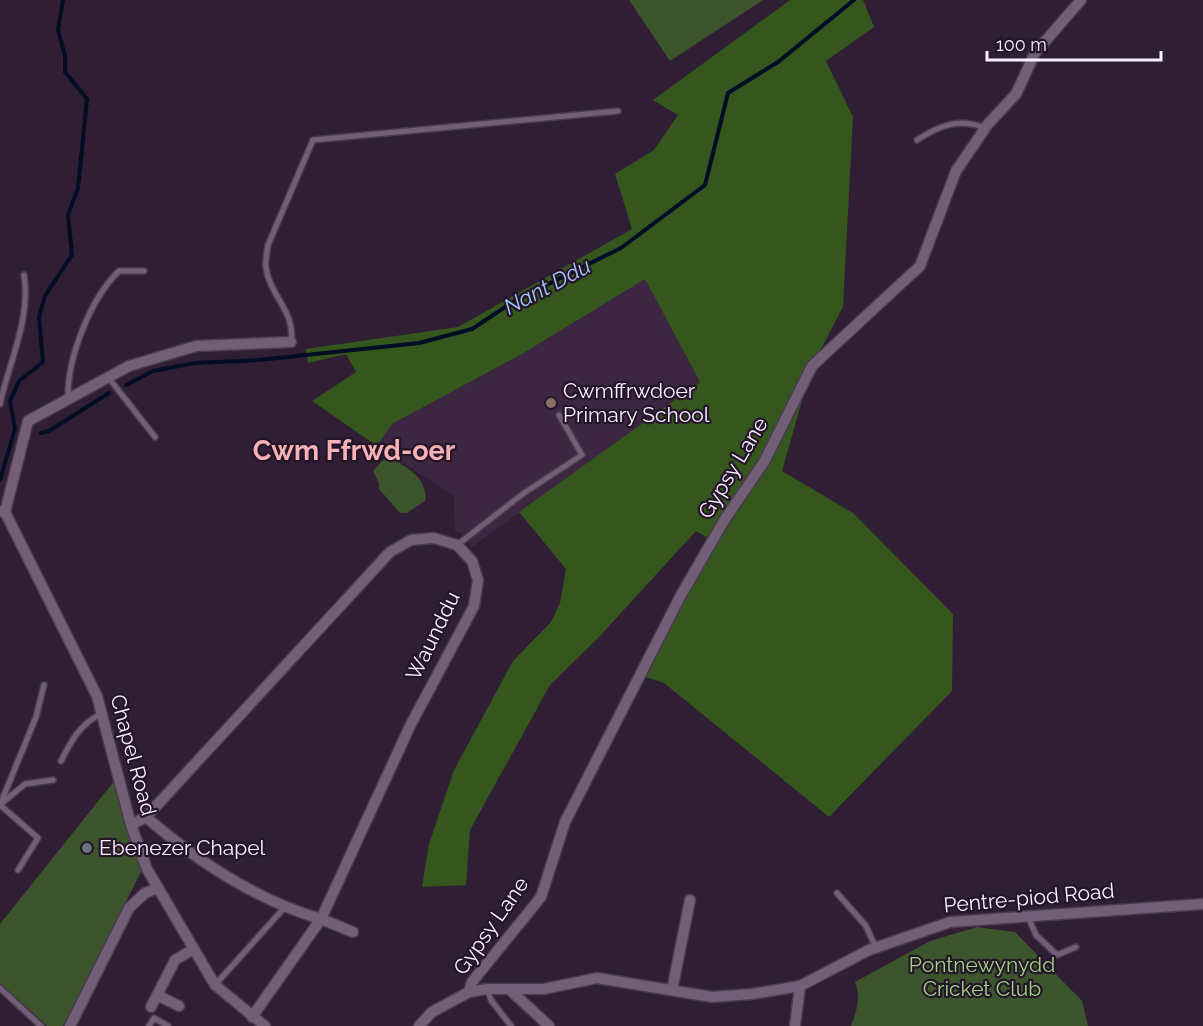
<svg xmlns="http://www.w3.org/2000/svg" width="1203" height="1026" viewBox="0 0 1203 1026" font-family="Raleway,sans-serif">
<style>
.built{fill:#3c2641}
.green{fill:#3c552d}
.forest{fill:#35561c}
.lines{fill:none;stroke-linecap:round;stroke-linejoin:round}
.stream{stroke:#000d24;stroke-width:4}
.service-casing{stroke:#493a4d;stroke-width:8}
.minor-casing{stroke:#493a4d;stroke-width:13}
.service{stroke:#735e78;stroke-width:5}
.minor{stroke:#735e78;stroke-width:10}
.education-dot{fill:#8d6e63;stroke:#25152a;stroke-width:2}
.worship-dot{fill:#6b7280;stroke:#25152a;stroke-width:2}
.labels{text-anchor:middle;stroke-width:4.5;stroke-linejoin:round;paint-order:stroke}
.poi-label{font-size:21px;fill:#fcf0ff;stroke:#25152a;text-anchor:start}
.street-label{font-size:21px;fill:#fcf0ff;stroke:#25152a}
.park-label{font-size:21px;fill:#a0d47f;stroke:#25152a}
.water-label{font-size:22px;font-style:italic;fill:#a1c7f3;stroke:#25152a}
.district-label{font-size:27px;font-weight:bold;fill:#f7b2b6;stroke:#25152a}
</style>
<rect width="100%" height="100%" fill="#2f1e34"/>
<!-- built -->
<path class="built" d="M645 278 700 382 472 547 461 533 455 532 454 496 377 446 392 424 522 354Z"/>
<!-- green -->
<path class="green" d="M629 0H763L670 61Z
M387 456C405 466 429 478 425 501L407 513H400L379 489V483L373 471Z
M115 780 143 868 63 1026H47L0 983V924Z
M977 927 1015 932 1082 1001 1088 1026H851C857 1010 861 998 855 982L930 941Z"/>
<!-- forest -->
<path class="forest" d="M790 0H863L874 27 826 61 853 117 843 307 812 366 782 471 853 513 953 614 952 691 829 817 664 683 640 675 712 540 696 531 599 637 550 685 470 830 466 885 422 887 429 844 454 770 513 661 551 622 560 603 566 569 519 512 700 382 645 279 522 354 392 424 377 446 312 401 356 372 346 354 308 363 306 349 458 327 632 229 615 174 654 150 678 115 653 100Z"/>
<g class="lines">
<!-- stream -->
<path class="stream" d="M126 385 153 371 195 363 259 360 419 343 472 329 516 300 621 248 705 185 728 93 778 62 854 0
M41 433 49 431 109 393
M0 480 15 429 10 401 19 381 43 362 39 317 45 296 72 255 68 215 78 188 87 99 65 72V56L58 30 63 0"/>
<!-- service casing -->
<g class="service-casing">
<path id="service" d="M917 140C940 125 959 118 985 128
M291 342C296 312 270 296 266 268 265 260 267 252 268 245L313 140 618 111
M108 377 155 437
M68 398C67 359 90 299 119 271H144
M0 404C9 362 31 319 24 275
M457 545 524 493 582 455 559 415
M61 761C71 741 80 724 101 714
M2 803 25 784 53 780
M0 805 36 717 44 685
M0 805 38 838 18 870
M837 893 866 926 876 948
M1028 917 1036 935 1057 955 1076 947
M215 985 284 908
M0 988 41 1026
M487 989 491 1000 511 1026
M149 1026 154 1018 168 1026"/>
</g>
<!-- minor casing -->
<g class="minor-casing">
<path id="minor" d="M0 511 5 512 97 696 131 825 147 869 215 985 265 1026
M5 512 28 421 129 366 196 346 291 342
M131 825 146 817 390 552 411 540 434 538 457 545 472 561 478 580 474 606 410 726 321 919C256 900 197 861 146 817
M509 989 549 1026
M672 990 690 900
M469 992 472 982 541 897 565 822 681 595 725 519 764 462 812 366 920 266 956 171 988 124 1016 94 1035 53 1081 0
M157 995 179 1006
M151 1007 175 960 192 950
M252 1017 321 919 353 932
M70 1026 129 908 145 893 158 888
M419 1026 432 1012 469 992 487 989H544L597 978 712 997 752 994 800 986 869 950 950 922 1203 904
M795 1026 800 986"/>
</g>
<!-- service -->
<use href="#service" class="service"/>
<!-- minor -->
<use href="#minor" class="minor"/>
</g>
<!-- markers -->
<circle class="education-dot" cx="551" cy="403" r="6"/>
<circle class="worship-dot" cx="87" cy="848" r="6"/>
<g class="labels">
<!-- poi labels -->
<g class="poi-label">
<text x="563" y="398">Cwmffrwdoer<tspan x="563" dy="24">Primary School</tspan></text>
<text x="99" y="855">Ebenezer Chapel</text>
</g>
<!-- street labels -->
<g class="street-label">
<text transform="translate(733 468) rotate(-59)" y="7">Gypsy Lane</text>
<text transform="translate(433 636) rotate(-64)" y="7">Waunddu</text>
<text transform="translate(133 755) rotate(75)" y="7">Chapel Road</text>
<text transform="translate(1029 898) rotate(-5)" y="7">Pentre-piod Road</text>
<text transform="translate(491 926) rotate(-55)" y="7">Gypsy Lane</text>
</g>
<!-- park labels -->
<g class="park-label">
<text x="982" y="972">Pontnewynydd<tspan x="982" dy="24">Cricket Club</tspan></text>
</g>
<!-- water labels -->
<g class="water-label">
<text transform="translate(547 286) rotate(-28)" y="8">Nant Ddu</text>
</g>
<!-- district labels -->
<g class="district-label">
<text x="354" y="460">Cwm Ffrwd-oer</text>
</g>
</g>
<!-- scale -->
<path d="M987 51v9h174v-9" fill="none" stroke="#fcf0ff" stroke-width="3"/>
<text x="996" y="51" font-size="18" fill="#fcf0ff" stroke="#25152a" stroke-width="4.5" paint-order="stroke">100 m</text>
</svg>
